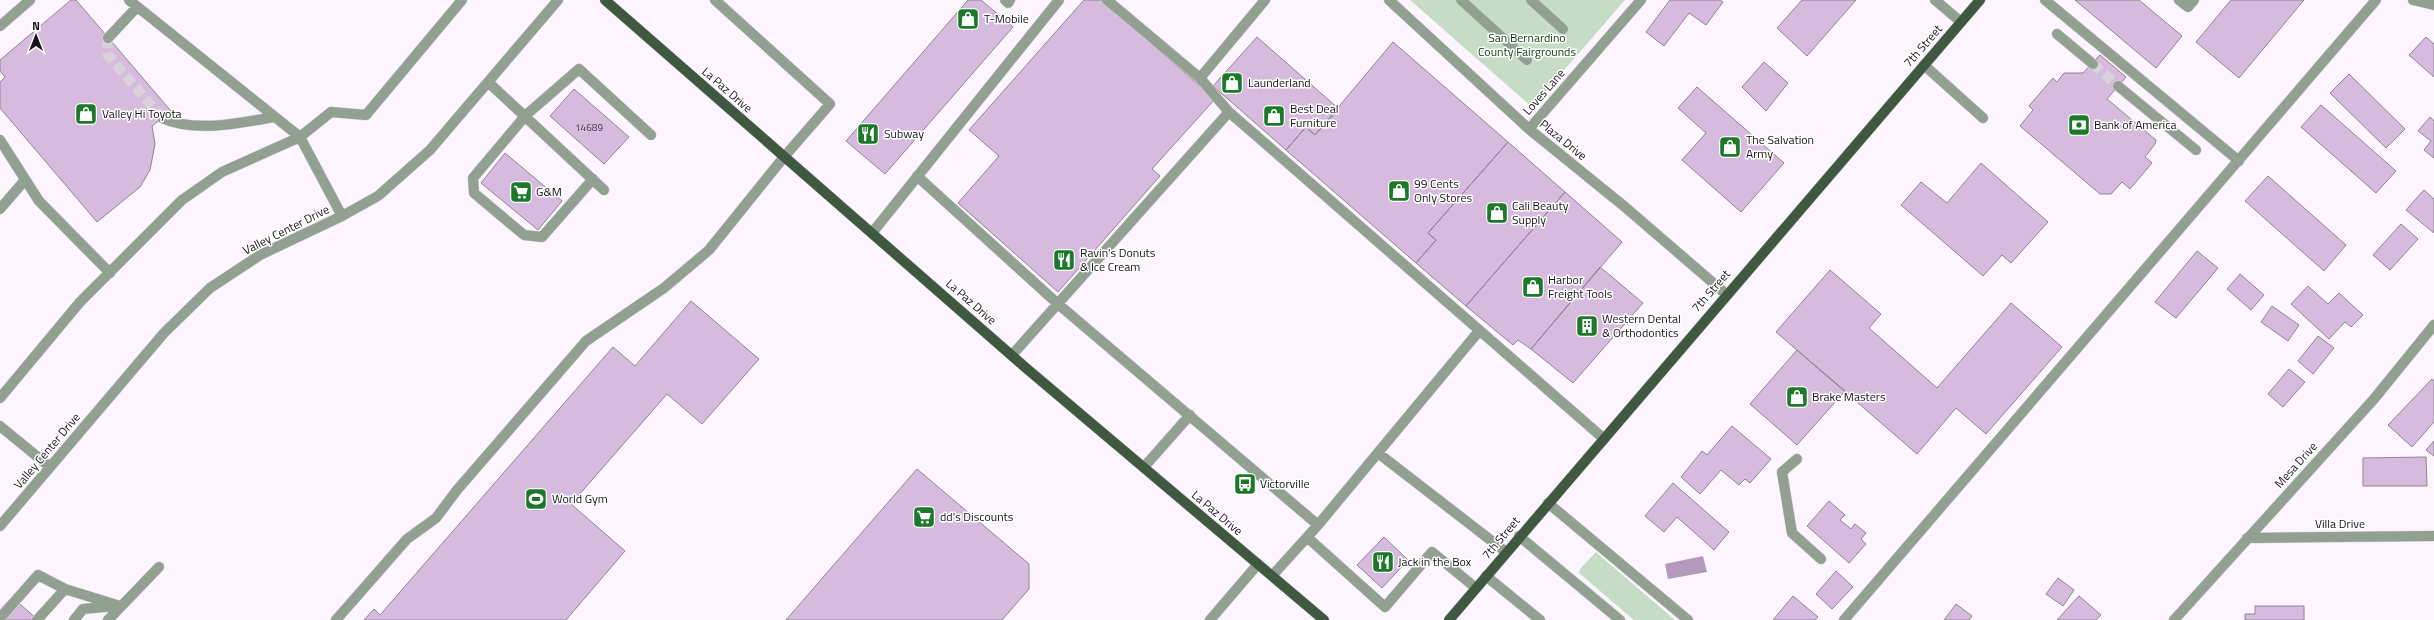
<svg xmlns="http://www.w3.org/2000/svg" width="2434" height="620" viewBox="0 0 2434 620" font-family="'Titillium Web',sans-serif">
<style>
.green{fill:#c4ddc4}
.water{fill:#b599bc}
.building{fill:#d7bbdf;stroke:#8e8590}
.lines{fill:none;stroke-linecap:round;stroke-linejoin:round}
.minor-tunnel{stroke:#dad2db;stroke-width:10;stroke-dasharray:10 5;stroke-linecap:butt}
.minor-casing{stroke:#d7d0d9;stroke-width:11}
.major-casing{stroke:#d7d0d9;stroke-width:11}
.minor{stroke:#91a091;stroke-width:10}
.major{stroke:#3f5840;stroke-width:10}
.labels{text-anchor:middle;stroke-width:3;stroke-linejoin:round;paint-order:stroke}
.number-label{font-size:10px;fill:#463d49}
.poi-label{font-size:12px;fill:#161317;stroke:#fff;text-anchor:start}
.park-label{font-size:12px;fill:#093c10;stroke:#fff}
.street-label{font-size:12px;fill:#161317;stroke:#fff}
</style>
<rect width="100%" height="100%" fill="#fcf4fe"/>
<!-- green -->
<path class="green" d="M1410 0H1625L1532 107Z
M1596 552 1598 554 1675 620H1634L1579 573 1580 569Z"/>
<!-- water -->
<path class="water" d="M1703 556 1707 572 1668 579 1665 564Z"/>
<!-- building -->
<path class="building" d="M71 0H76L171 111 152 126 155 144 150 170 140 187 97 222 0 108V82L5 77 0 71V60Z
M968 0H981L1013 27 885 174 846 141Z
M1084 0H1101L1215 99 1152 169 1160 176 1058 292 958 203 999 156 969 130Z
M1670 0H1720L1723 2 1706 25 1689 13 1664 46 1646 32Z
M1802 0H1856L1807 56 1777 28Z
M2075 0H2139L2182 36 2156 68Z
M2231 0H2304L2239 78 2196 42Z
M1257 37 1339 109 1315 135 1306 127 1286 150 1213 86Z
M2426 37 2434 44V77L2409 55Z
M1393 42 1508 142 1428 233 1436 240 1416 263 1286 150 1306 127 1315 135Z
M2100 55 2126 77 2107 99 2156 140 2155 144 2145 157 2152 163 2130 189 2122 182 2111 194H2100L2020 126 2033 110 2029 106 2053 78 2057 82 2064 73H2083Z
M1764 62 1788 83 1766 111 1742 87Z
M2349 74 2405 129 2386 148 2330 93Z
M1697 87 1784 163 1741 212 1682 160 1706 133 1678 108Z
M574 89 629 137 604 164 550 116Z
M2321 105 2396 171 2376 193 2301 127Z
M2430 117 2434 121V158L2424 150 2431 141 2418 131Z
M1508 142 1565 192 1466 306 1416 263 1436 240 1428 233Z
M505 153 562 201 538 230 481 183Z
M1981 163 2048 222 2011 263 2002 255 1983 276 1901 205 1921 182 1947 203Z
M2268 176 2346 245 2324 271 2245 201Z
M2424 190 2434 199V233L2406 210Z
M1565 192 1622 242 1531 349 1518 340 1513 345 1466 306Z
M2401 224 2418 239 2390 270 2373 255Z
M2197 251 2218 268 2176 318 2155 302Z
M1600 267 1643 303 1573 383 1531 349Z
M1830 270 1881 314 1869 328 1937 388 2011 303 2062 347 1986 434 1956 408 1917 454 1776 332Z
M2240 274 2264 295 2251 310 2227 289Z
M2308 286 2328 304 2339 293 2363 315 2351 327 2345 322 2329 339 2291 304Z
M691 301 759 359 702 424 667 394 571 504 625 551 566 620H364L374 609 380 615 613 347 635 366Z
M2272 306 2299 325 2288 341 2261 322Z
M2318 336 2334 348 2313 374 2298 361Z
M1797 350 1845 391 1797 445 1750 404Z
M2289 369 2305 382 2283 407 2268 394Z
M2432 379 2434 381V422L2412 447 2388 425Z
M1732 426 1771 459 1750 483 1745 479 1739 485 1721 470 1700 494 1681 477 1702 451 1707 455Z
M2434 441V456L2426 450Z
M2426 457 2427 486H2363V458Z
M917 469 1029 564V589L1002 620H786Z
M1673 483 1729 532 1714 550 1677 517 1664 532 1645 516Z
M1829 501 1845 515 1840 520 1851 529 1855 524 1866 533 1861 539 1866 544 1849 563 1807 526Z
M1384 537 1408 560 1382 588 1357 565Z
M1836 571 1853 587 1832 609 1816 594Z
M2058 578 2074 590 2063 606 2046 594Z
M1793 596 1818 617 1815 620H1773Z
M2079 596 2101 615 2096 620H2057Z
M12 597 38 620H0V610Z
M1956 604 1972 616 1969 620H1944Z
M2255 606H2304V620H2245V614H2255Z"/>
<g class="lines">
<!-- minor-tunnel -->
<path class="minor-tunnel" d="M108 38 107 54 162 118
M2093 64 2118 86"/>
<!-- minor casing -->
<g class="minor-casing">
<path id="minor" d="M129 0 300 137 342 216
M1005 0 1008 3 1010 0
M1107 0 1200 78 1265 0
M1389 0 1529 129 1625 207 1726 294
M1461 0 1527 60
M1531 0 1563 29
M1935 0 1961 22
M2045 0 2239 161
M2179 0 2188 7 2194 0
M2413 0 2434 5
M0 26 30 0
M2057 34 2093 64
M108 38 137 7
M1924 65 1983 118
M1200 78 1229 112
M488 82 604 190
M2118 86 2196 150
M162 118C195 133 240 123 274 117
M1529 129 1641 0
M0 140 39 201 110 273
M917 176 1058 304 1318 525
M593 179 542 237 524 235 474 193 473 178 526 115 579 69 651 135
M0 209 25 180
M872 233 1059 0
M1012 355 1229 112 1603 438
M0 398 80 302 182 200 222 172 300 137 331 112 366 115 462 0
M0 426 50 467
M1378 453 1506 552
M1797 459 1782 472 1792 533 1821 559
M1144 467 1190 415
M1548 503 1688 620
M0 526 164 333 210 288 260 255 342 216 378 196 430 150 558 0
M1519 536 1620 620
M1307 537 1385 607 1432 552 1476 588
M2247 538 2434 536
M1272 576 1318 525 1479 331
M1486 576 1540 620
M0 618 38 575 65 589
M37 620 65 589 120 606
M74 620 83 609 114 606
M108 620 159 567
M336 620 407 539 436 518 457 490 586 341 664 288 709 250 784 157 830 104 715 0
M1210 620 1258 564
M1844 620 2376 0
M2174 620 2374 399 2434 325"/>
</g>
<!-- major casing -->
<g class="major-casing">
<path id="major" d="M605 0 1026 368 1324 620
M1449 620 1980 0"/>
</g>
<!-- minor -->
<use href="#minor" class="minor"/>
<!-- major -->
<use href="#major" class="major"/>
</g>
<!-- icons -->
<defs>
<g id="shop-square" transform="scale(1.15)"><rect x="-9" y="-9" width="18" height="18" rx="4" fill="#1c792a" stroke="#fff"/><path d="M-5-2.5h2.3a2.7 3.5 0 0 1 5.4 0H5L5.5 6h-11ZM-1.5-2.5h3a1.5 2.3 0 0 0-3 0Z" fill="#fff"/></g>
<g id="bank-square" transform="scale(1.15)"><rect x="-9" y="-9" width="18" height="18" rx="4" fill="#1c792a" stroke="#fff"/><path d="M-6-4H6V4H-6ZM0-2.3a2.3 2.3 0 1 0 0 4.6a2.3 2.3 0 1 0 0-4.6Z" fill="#fff"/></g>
<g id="restaurant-square" transform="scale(1.15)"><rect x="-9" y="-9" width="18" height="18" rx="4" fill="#1c792a" stroke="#fff"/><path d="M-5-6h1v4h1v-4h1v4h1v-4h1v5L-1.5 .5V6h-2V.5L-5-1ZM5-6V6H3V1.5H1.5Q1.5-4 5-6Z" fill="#fff"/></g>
<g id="supermarket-square" transform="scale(1.15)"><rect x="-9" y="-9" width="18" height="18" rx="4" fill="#1c792a" stroke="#fff"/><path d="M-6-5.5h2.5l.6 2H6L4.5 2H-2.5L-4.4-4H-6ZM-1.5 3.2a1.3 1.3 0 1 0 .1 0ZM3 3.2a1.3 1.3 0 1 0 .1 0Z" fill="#fff"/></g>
<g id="building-square" transform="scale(1.15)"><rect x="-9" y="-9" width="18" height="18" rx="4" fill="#1c792a" stroke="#fff"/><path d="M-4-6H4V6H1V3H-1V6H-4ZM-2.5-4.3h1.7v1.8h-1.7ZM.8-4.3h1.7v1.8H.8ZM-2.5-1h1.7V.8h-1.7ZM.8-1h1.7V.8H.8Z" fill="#fff"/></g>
<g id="bus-square" transform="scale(1.15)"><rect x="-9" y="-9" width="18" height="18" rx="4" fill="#1c792a" stroke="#fff"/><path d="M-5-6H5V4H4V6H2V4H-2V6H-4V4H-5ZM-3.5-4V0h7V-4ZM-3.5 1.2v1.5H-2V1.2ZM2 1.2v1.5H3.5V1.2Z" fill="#fff"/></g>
<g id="stadium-square" transform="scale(1.15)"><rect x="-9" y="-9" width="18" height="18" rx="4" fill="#1c792a" stroke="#fff"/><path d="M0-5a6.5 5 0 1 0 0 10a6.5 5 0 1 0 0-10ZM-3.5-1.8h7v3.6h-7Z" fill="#fff"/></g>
</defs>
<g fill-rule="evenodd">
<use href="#shop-square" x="968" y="19"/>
<use href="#shop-square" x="1232" y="83"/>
<use href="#shop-square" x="86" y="114"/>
<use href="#shop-square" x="1274" y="116"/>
<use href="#bank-square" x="2079" y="125"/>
<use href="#restaurant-square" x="868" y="134"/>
<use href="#shop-square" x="1730" y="147"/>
<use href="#shop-square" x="1399" y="191"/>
<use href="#supermarket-square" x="521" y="192"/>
<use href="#shop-square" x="1497" y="213"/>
<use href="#restaurant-square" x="1064" y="260"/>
<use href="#shop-square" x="1533" y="287"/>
<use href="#building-square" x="1587" y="326"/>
<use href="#shop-square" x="1797" y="397"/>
<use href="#bus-square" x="1245" y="484"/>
<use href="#stadium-square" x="536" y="499"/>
<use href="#supermarket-square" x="924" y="517"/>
<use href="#restaurant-square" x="1383" y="562"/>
</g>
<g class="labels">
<!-- number labels -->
<g class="number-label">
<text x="589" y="131">14689</text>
</g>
<!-- poi labels -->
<g class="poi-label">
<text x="984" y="23">T-Mobile</text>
<text x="1248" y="87">Launderland</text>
<text x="1290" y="113">Best Deal<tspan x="1290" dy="14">Furniture</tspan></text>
<text x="102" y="118">Valley Hi Toyota</text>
<text x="2094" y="129">Bank of America</text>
<text x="884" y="138">Subway</text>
<text x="1746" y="144">The Salvation<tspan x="1746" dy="14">Army</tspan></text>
<text x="1414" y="188">99 Cents<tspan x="1414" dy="14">Only Stores</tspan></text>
<text x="536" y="196">G&amp;M</text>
<text x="1512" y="210">Cali Beauty<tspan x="1512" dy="14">Supply</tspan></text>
<text x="1080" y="257">Ravin's Donuts<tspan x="1080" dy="14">&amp; Ice Cream</tspan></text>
<text x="1548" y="284">Harbor<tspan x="1548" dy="14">Freight Tools</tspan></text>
<text x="1602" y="323">Western Dental<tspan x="1602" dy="14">&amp; Orthodontics</tspan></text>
<text x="1812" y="401">Brake Masters</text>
<text x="1260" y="488">Victorville</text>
<text x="552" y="503">World Gym</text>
<text x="940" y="521">dd's Discounts</text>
<text x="1398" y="566">Jack in the Box</text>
</g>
<!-- park labels -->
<g class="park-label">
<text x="1527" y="42">San Bernardino<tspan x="1527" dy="14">County Fairgrounds</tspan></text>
</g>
<!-- street labels -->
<g class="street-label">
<text transform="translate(1923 46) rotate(-49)" y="4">7th Street</text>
<text transform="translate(727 90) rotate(41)" y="4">La Paz Drive</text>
<text transform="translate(1544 92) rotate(-49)" y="4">Loves Lane</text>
<text transform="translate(1563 140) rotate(39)" y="4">Plaza Drive</text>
<text transform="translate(286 230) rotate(-27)" y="4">Valley Center Drive</text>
<text transform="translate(1711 291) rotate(-49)" y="4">7th Street</text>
<text transform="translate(971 302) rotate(41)" y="4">La Paz Drive</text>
<text transform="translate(47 451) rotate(-50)" y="4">Valley Center Drive</text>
<text transform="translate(2296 465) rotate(-48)" y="4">Mesa Drive</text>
<text transform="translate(1217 513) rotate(40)" y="4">La Paz Drive</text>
<text x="2340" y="528">Villa Drive</text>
<text transform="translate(1501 538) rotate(-50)" y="4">7th Street</text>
</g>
</g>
<!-- north arrow -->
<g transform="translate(36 36)" stroke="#ffffff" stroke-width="3" paint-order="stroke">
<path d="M0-3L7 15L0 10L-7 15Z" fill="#161317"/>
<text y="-6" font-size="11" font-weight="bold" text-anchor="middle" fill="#161317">N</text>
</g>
</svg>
